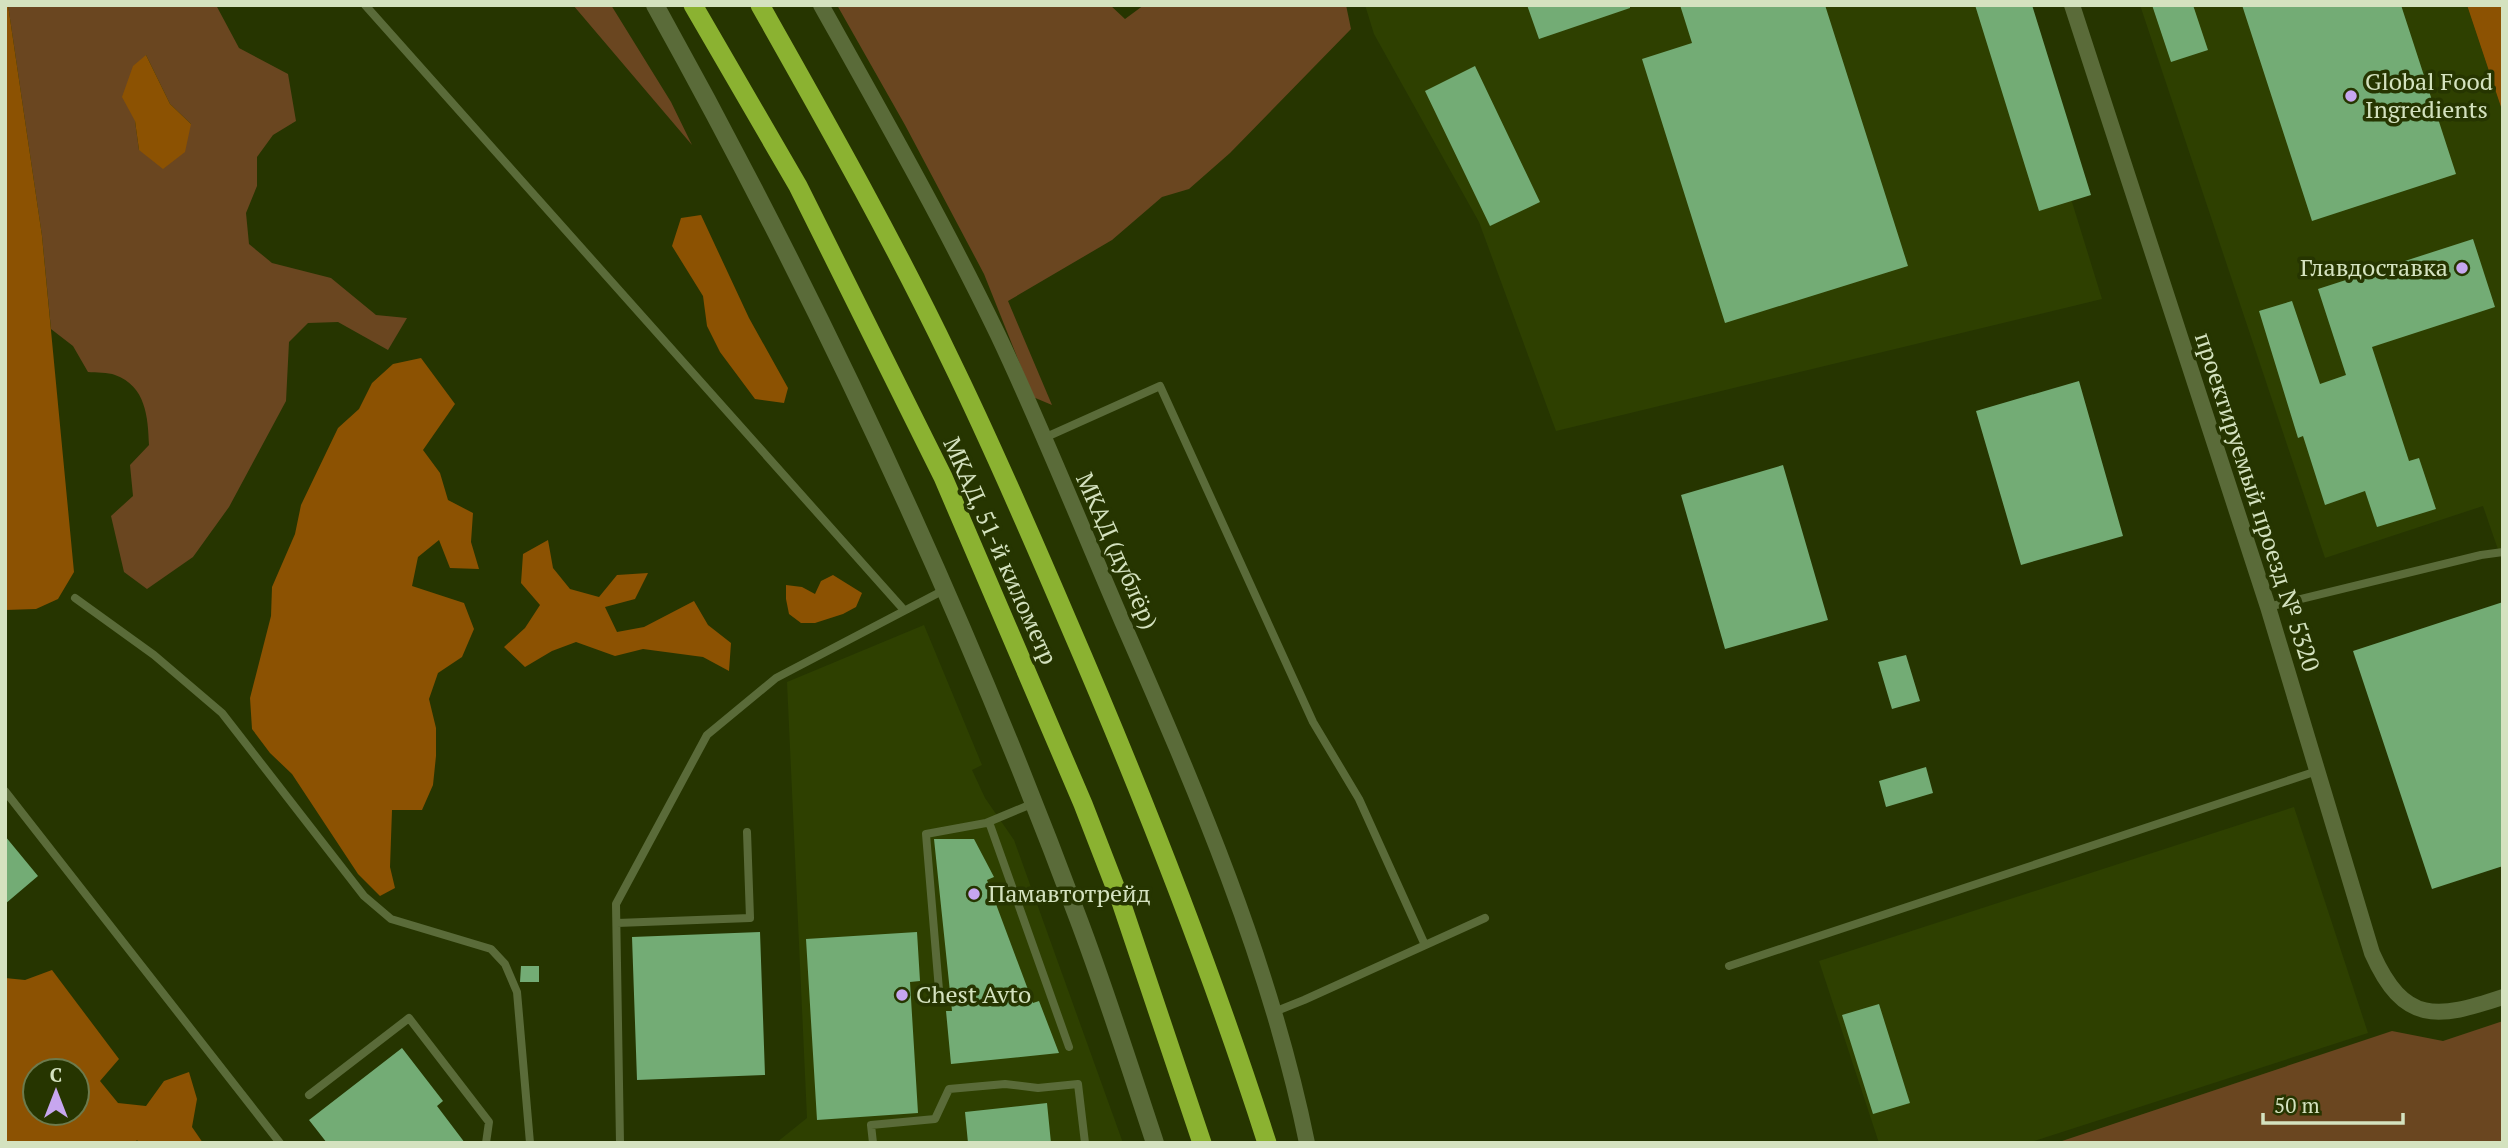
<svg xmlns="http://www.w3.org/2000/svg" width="2508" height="1148" viewBox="0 0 2508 1148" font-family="'PT Serif',serif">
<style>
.built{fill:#2e4000}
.green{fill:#6a4620;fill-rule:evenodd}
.forest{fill:#8c5202;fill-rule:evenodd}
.building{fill:#73ac75}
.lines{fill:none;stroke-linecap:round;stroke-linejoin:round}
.service{stroke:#5a6b39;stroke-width:8}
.minor{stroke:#5a6b39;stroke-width:16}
.tertiary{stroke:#5a6b39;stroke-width:18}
.trunk{stroke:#8bb231;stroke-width:19}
.poi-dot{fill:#c7a6ef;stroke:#263500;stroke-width:2.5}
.labels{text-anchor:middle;stroke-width:7;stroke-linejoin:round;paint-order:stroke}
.poi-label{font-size:24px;fill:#d4e2bf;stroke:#263500;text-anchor:start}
.street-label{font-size:24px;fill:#d4e2bf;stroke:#263500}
</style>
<rect width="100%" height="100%" fill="#263500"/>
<!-- built -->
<path class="built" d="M1365 5H2011L2102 299 1556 431 1479 222 1374 34Z
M2140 5H2467L2503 113V564L2483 506 2325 558Z
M924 625 982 765 972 770 985 798 1014 840 1123 1143H776L807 1118 787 682Z
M2294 807 2368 1033 2028 1143H1879L1819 961Z"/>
<!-- green -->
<path class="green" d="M8 5H216L239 48 288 74 296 121 273 135 257 157V186L246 213 249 244 272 263 331 278 376 315 407 318 388 350 338 322 308 323 289 342 286 401 229 507 193 557 147 589 124 572 111 516 133 496 130 465 149 445C148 417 146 386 115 375 108 372 96 373 88 372L73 346 51 329 42 236ZM146 55 170 104 191 124 139 150 135 121Z
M573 5H611L671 102 692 145Z
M837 5H1110L1125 19 1144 5H1346L1351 29 1230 153 1189 189 1162 197 1112 240 1008 301 1052 405 1033 397 984 274 905 125Z
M2503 1021V1143H2056L2392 1031 2443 1041Z"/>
<!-- forest -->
<path class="forest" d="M5 5H8L42 236 74 572 58 599 36 609 5 610Z
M2467 5H2503V113Z
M146 55 170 104 191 124 185 152 163 169 139 150 135 121 122 97 133 66Z
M701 215 749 318 788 388 784 403 755 399 720 352 707 326 703 296 672 246 681 218Z
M421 358 455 404 423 450 440 473 448 500 473 513 471 542 479 569 450 568 439 540 418 557 412 586 464 603 474 629 462 657 438 673 429 699 436 728V756L433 785 422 810H392L390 867 395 888 380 896 358 874 292 774 270 753 252 729 250 698 271 616 272 587 295 534 301 505 338 428 359 409 372 383 393 364Z
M548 540 553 568 570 589 599 597 617 575 648 573 635 599 605 607 617 632 644 627 694 601 708 625 731 643 729 671 703 657 643 649 615 656 576 642 552 651 525 667 504 647 525 628 540 605 521 583 523 554Z
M833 575 862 593 856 607 843 614 815 623H801L789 614 786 599V585L802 587 815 594 821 581Z
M52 970 119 1059 100 1081 118 1103 146 1106 164 1081 189 1072 197 1099 192 1127 203 1143H139L137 1140 135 1143H5V978L25 980ZM35 1071H77V1113H35Z"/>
<!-- building -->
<path class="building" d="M1527 5H1630V8L1539 39Z
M1680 5H1825L1908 266 1725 323 1642 59 1692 43Z
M1975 5H2032L2091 195 2039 211Z
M2152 5H2193L2208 50 2171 62Z
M2242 5H2401L2456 174 2312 221Z
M1475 66 1540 202 1490 226 1425 91Z
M2473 239 2495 307 2372 347 2409 461 2419 458 2436 509 2377 527 2365 491 2325 505 2303 436 2298 438 2259 311 2292 301 2320 384 2346 375 2318 289Z
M2079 381 2123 536 2021 565 1976 411Z
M1783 465 1828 620 1725 649 1681 495Z
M2503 602V866L2432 889 2353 651Z
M1906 655 1920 701 1892 709 1878 662Z
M1926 767 1933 793 1886 807 1879 781Z
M5 836 38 876 5 904Z
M934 839H974L994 877 987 880 1033 1003 1039 1001 1059 1053 951 1064 946 1011H952Z
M760 932 765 1075 637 1080 632 937Z
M917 932 920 981 910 982 918 1113 817 1120 806 939Z
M521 966H539V982H520Z
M1879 1004 1910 1103 1873 1114 1842 1015Z
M402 1048 443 1101 437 1106 465 1143H327L309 1120Z
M1047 1103 1051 1143H968L965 1112Z"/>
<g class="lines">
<!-- service -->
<path class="service" d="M365 5 904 610
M1044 438 1160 386 1313 722 1359 799 1425 945
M75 598 154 655 222 713 364 896 391 919 491 949 505 964 517 992 530 1143
M2268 607 2481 555 2503 552
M5 791 280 1143
M989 822 1069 1047
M617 923 750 918 747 832
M1729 966 2317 771
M940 1002 926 834 986 823 1034 803
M1274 1012 1304 1000 1485 918
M309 1095 409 1018 489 1122 486 1143
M620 1143 616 904 707 735 776 678 944 590
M873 1143 871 1125 935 1119 949 1089 1005 1084 1038 1088 1078 1084 1085 1143"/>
<!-- minor -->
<path class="minor" d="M821 5C882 114 944 223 998 335 1042 428 1081 526 1122 621 1196 790 1270 961 1307 1143
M2072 5 2268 607 2372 953C2404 1025 2437 1019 2503 997"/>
<!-- tertiary -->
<path class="tertiary" d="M655 5C818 298 961 604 1078 918 1106 992 1130 1068 1155 1143"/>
<!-- trunk -->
<path class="trunk" d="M693 5 798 186 943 477 1083 804 1121 902 1202 1143
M760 5C826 122 892 238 950 359 992 445 1030 533 1068 622 1142 793 1210 965 1267 1143"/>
</g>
<!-- markers -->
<g class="poi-dot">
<circle cx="2351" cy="96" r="7"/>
<circle cx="2462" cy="268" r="7"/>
<circle cx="974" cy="894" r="7"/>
<circle cx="902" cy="995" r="7"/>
</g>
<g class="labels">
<!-- poi labels -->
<g class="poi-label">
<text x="2365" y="90">Global Food<tspan x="2365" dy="28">Ingredients</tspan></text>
<text x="2448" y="276" text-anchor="end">Главдоставка</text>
<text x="988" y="902">Памавтотрейд</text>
<text x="916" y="1003">Chest Avto</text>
</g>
<!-- street labels -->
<g class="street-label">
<text transform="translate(2257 502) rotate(72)" y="8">проектируемый проезд № 5320</text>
<text transform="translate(1000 551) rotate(66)" y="8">МКАД, 51-й километр</text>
<text transform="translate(1117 551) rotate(66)" y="8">МКАД (дублёр)</text>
</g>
</g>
<!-- border -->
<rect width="2508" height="1148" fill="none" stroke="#d4e2bf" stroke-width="14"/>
<!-- north arrow -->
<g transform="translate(56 1092)"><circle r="33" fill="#263500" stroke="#6c7a4c" stroke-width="2"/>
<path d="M0-5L12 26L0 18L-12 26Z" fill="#c7a6ef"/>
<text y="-10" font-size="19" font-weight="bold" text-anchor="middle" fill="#d4e2bf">С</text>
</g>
<!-- scale -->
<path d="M2263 1113v10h140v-10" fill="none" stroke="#d4e2bf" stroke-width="3.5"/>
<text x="2274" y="1113" font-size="21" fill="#d4e2bf" stroke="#263500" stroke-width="5" paint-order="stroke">50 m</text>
</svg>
